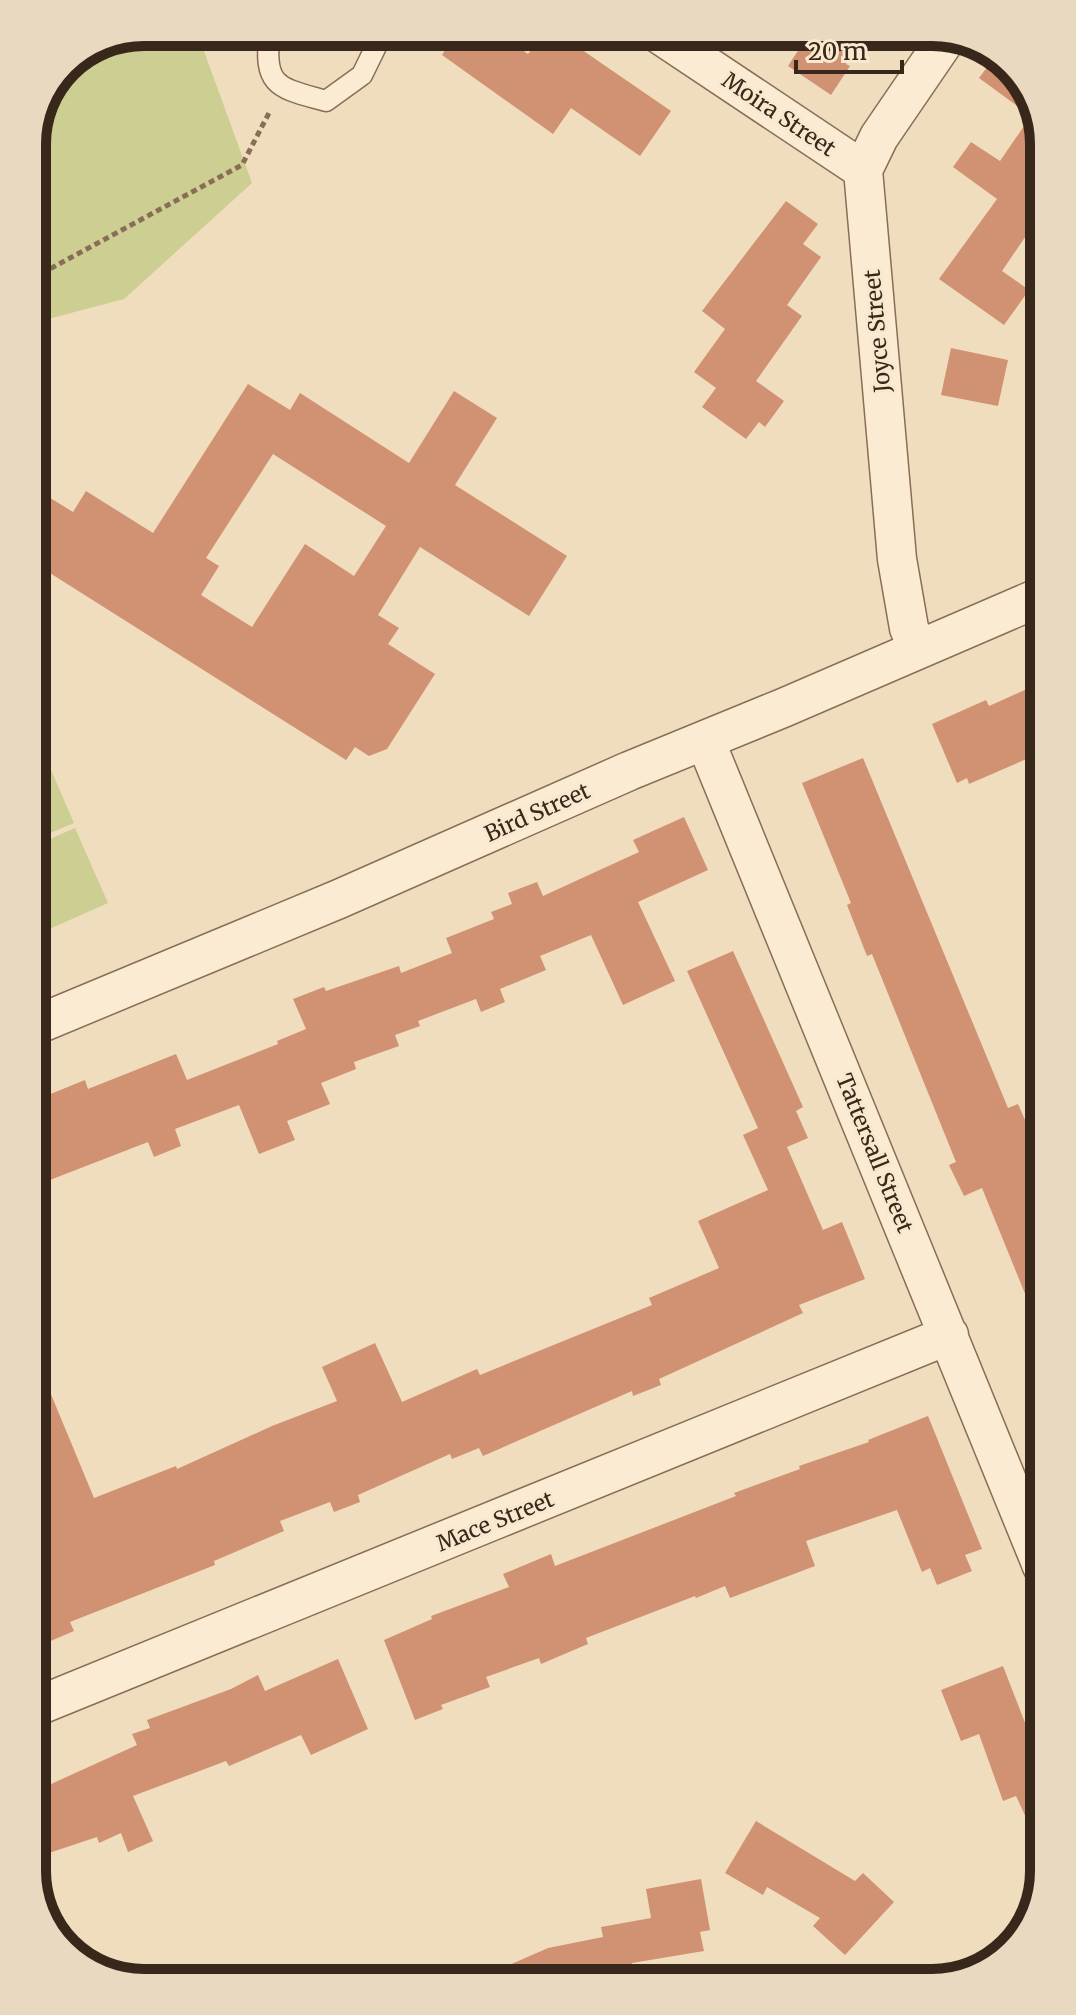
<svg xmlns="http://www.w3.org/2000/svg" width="1076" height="2015" viewBox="0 0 1076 2015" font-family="Merriweather,serif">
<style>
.green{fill:#ccce92}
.building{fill:#d09272;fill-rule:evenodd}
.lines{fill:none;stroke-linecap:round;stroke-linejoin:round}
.service-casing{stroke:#896d56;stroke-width:23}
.minor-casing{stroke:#896d56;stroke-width:41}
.path{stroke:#896d56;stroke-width:5;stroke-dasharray:6 4;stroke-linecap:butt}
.service{stroke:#fbebd2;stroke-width:20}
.minor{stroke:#fbebd2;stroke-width:38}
.labels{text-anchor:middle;stroke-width:6;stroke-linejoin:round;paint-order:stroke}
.street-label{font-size:22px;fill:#38271b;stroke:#f7e8ce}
.rim{fill:none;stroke:#38271b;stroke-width:10}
</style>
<rect width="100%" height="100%" fill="#f0ddbe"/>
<!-- green -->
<path class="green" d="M144 32H197L252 183 124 299 33 323 32 138 65 65Z
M41 747 74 823 36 839 35 750Z
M75 828 108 903 36 935V845Z"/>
<!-- building -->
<path class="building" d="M457 32H496L528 54 544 32H556L671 111 640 156 571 108 553 134 442 55Z
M810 32H867L846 64 850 66 831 95 788 66Z
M997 54 1035 101 1036 221 1002 271 1029 290 1004 325 939 279 997 199 953 167 971 142 1000 161 1031 116 979 78Z
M786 201 818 224 803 244 821 257 787 305 802 316 756 381 784 401 765 427 759 422 746 439 702 407 716 388 694 372 725 329 702 311Z
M951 348 1008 360 998 406 941 395Z
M248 384 290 410 300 393 409 463 454 391 497 418 455 485 567 556 529 616 420 547 378 615 399 628 388 644 435 674 387 749 369 756 355 747 346 760 34 563V488L73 512 86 491 153 533ZM273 454 386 526 354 576 305 544 252 627 201 595 219 566 206 558Z
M1038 684V754L969 784 967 778 957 783 932 724 986 700 989 706Z
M863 758 1008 1108 1018 1104 1040 1154 1041 1333 982 1188 964 1196 949 1165 956 1162 872 954 867 956 847 905 851 903 802 783Z
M684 817 708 870 638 902 675 981 623 1005 591 935 540 956 546 970 500 989 505 1002 481 1012 476 999 418 1021 420 1026 395 1035 399 1046 354 1062 356 1069 321 1083 330 1104 287 1121 295 1140 259 1154 239 1105 175 1129 181 1146 154 1157 148 1142 37 1185V1095H48L85 1080 88 1089 176 1054 187 1080 278 1044 277 1041 306 1029 293 999 324 987 326 991 399 966 401 973 452 953 446 938 494 919 491 912 512 904 508 893 537 882 543 896 639 852 633 840Z
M733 951 803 1107 796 1111 808 1138 787 1147 823 1230 842 1222 865 1279 799 1305 803 1313 659 1379 661 1385 633 1396 632 1391 483 1456 479 1448 452 1459 450 1454 358 1495 360 1502 334 1512 330 1502 280 1521 284 1531 214 1561 215 1565 70 1622 74 1631 39 1646 38 1363 94 1498 176 1466 177 1469 272 1426 337 1401 322 1367 375 1343 402 1402 477 1369 480 1375 652 1305 649 1298 719 1268 698 1221 768 1190 743 1135 758 1128 687 971Z
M928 1416 982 1549 965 1555 972 1571 937 1585 930 1568 922 1572 897 1510 806 1541 815 1566 730 1598 725 1586 696 1598 695 1596 586 1638 588 1644 541 1664 539 1658 486 1677 490 1687 441 1705 443 1709 415 1720 384 1640 432 1619 431 1616 509 1587 503 1574 551 1554 555 1566 736 1496 734 1493 800 1469 799 1466 869 1442 868 1440Z
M338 1659 368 1729 311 1755 301 1735 229 1766 226 1761 133 1796 153 1841 128 1852 121 1833 99 1843 97 1837 40 1856V1789L137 1745 132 1734 150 1728 147 1720 231 1689 258 1675 265 1691Z
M1003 1666 1034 1746 1043 1743 1044 1856 1016 1796 1003 1801 979 1734 961 1741 941 1690Z
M756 1821 855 1881 863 1873 894 1902 845 1955 813 1926 820 1918 767 1887 763 1895 725 1873Z
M701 1879 710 1930 700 1932 704 1951 632 1963 634 1978 477 1979 548 1948 603 1937 601 1927 651 1918 646 1889Z"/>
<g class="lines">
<!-- service casing -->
<g class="service-casing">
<path id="service" d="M270 32C262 88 280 88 326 101L362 75 383 32"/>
</g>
<!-- minor casing -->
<g class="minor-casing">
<path id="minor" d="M656 32 863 170
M917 648 909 628 897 559 863 170 879 137 948 36
M705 740 1042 1566
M36 1025 339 899 629 771 783 708 1038 598
M40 1705 949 1335"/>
</g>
<!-- path -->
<path class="path" d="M33 278 242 165 270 111"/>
<!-- service -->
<use href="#service" class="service"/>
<!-- minor -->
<use href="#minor" class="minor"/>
</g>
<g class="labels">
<!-- street labels -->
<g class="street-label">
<text transform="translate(779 114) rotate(34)" y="8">Moira Street</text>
<text transform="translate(877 331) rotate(-95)" y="8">Joyce Street</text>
<text transform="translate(537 812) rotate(-24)" y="8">Bird Street</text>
<text transform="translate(875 1153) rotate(68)" y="8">Tattersall Street</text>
<text transform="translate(495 1521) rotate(-22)" y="8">Mace Street</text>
</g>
</g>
<!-- crop -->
<path d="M0 0H1076V2015H0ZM144 46H932A98 98 0 0 1 1030 144V1871A98 98 0 0 1 932 1969H144A98 98 0 0 1 46 1871V144A98 98 0 0 1 144 46Z" fill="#e8d9c0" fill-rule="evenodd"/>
<path class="rim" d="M144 46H932A98 98 0 0 1 1030 144V1871A98 98 0 0 1 932 1969H144A98 98 0 0 1 46 1871V144A98 98 0 0 1 144 46Z"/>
<!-- scale -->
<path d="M796 60v12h106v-12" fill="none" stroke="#38271b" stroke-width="4"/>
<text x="808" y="60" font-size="24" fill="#38271b" stroke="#f7e8ce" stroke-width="6" paint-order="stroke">20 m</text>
</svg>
